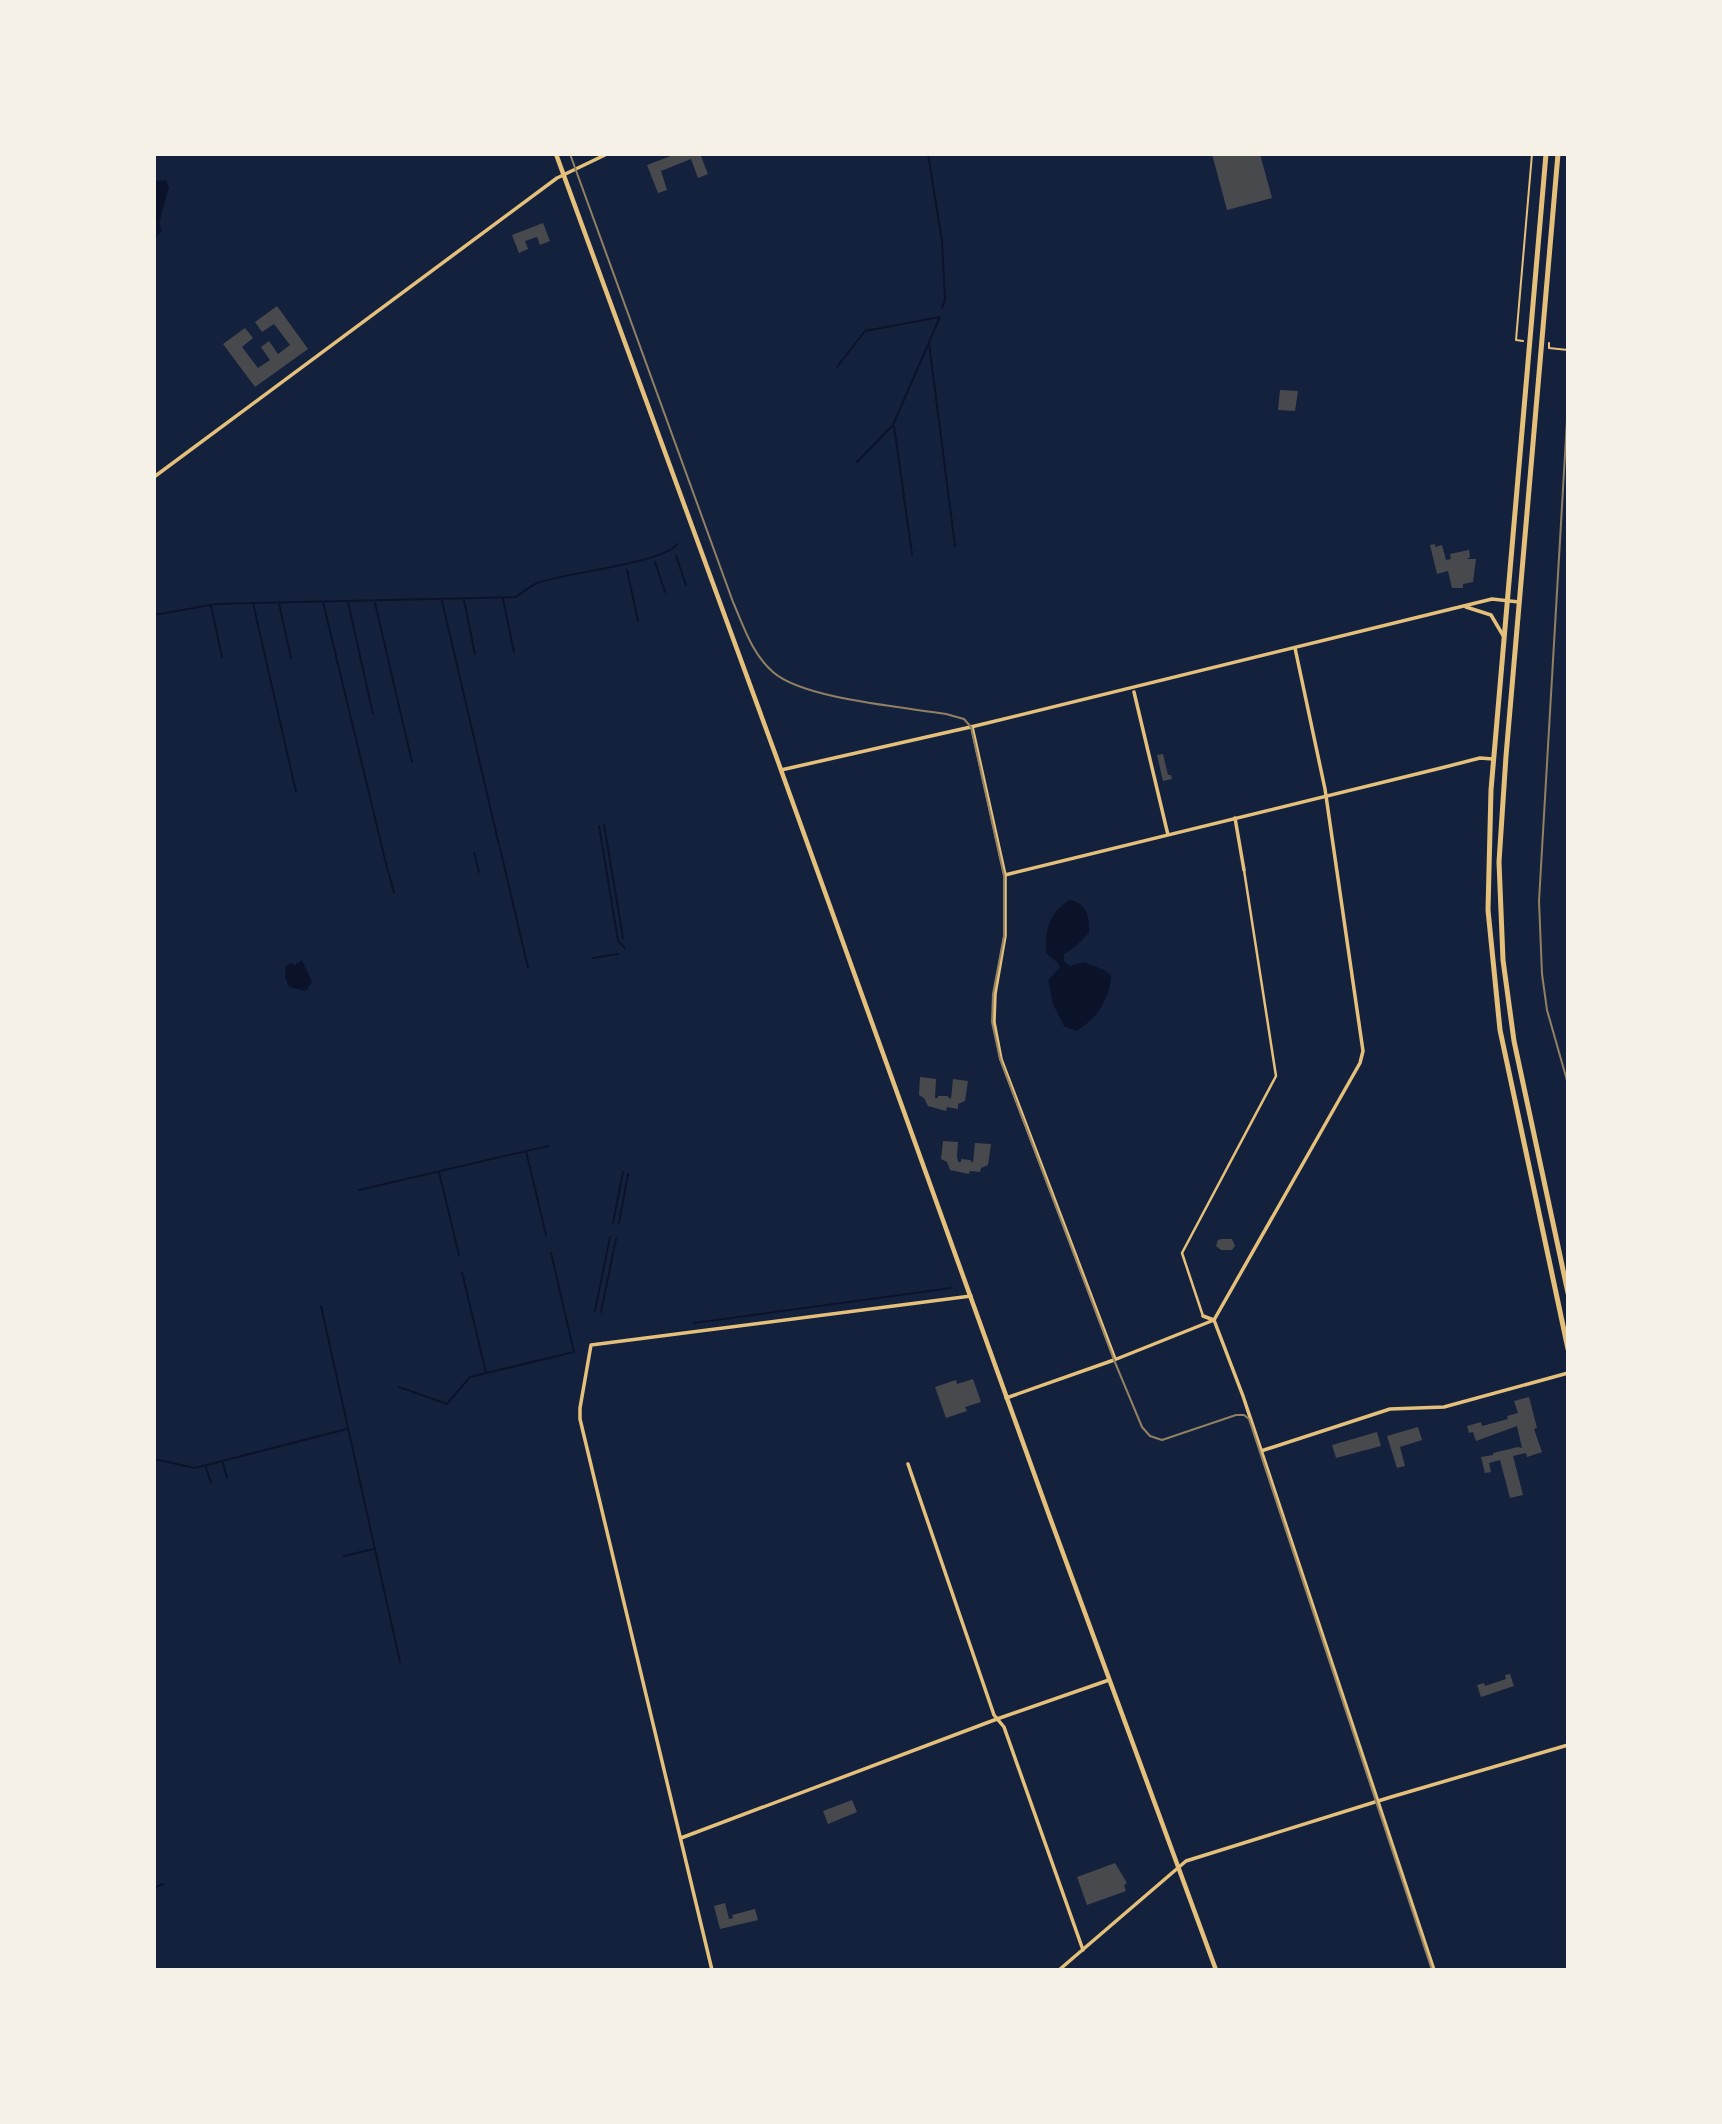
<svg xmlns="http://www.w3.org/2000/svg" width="1722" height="2124" viewBox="0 0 1722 2124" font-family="'Fira Sans',sans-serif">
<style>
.water{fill:#0b132b}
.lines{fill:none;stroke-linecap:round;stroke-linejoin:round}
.stream{stroke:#0b132b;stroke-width:2}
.building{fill:#48494c}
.path{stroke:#e5c07b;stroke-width:2}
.pedestrian{stroke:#e5c07b;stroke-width:2.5}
.minor{stroke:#e5c07b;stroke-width:3.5}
.tertiary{stroke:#e5c07b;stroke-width:3.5}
.secondary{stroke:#e5c07b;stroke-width:4.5}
.primary{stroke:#e5c07b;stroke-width:5}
.tram{stroke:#918062;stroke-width:2}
.rail{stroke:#918062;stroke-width:2}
</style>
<rect width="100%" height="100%" fill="#14213d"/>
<!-- water -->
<path class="water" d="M166 180 169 187 159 224 162 230 154 240V184L156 181Z
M1070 900C1087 903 1090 918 1089 933L1074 948 1064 954V961L1070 966 1084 962C1092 966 1107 969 1111 976 1110 999 1096 1020 1076 1031L1064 1026 1053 1004 1048 980 1060 967 1057 962 1046 953C1045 930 1049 912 1070 900Z
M302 960 312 982 306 991 289 987 285 977 286 966 291 963 295 965Z"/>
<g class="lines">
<!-- stream -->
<path class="stream" d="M928 154 942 241 945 299 942 308
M929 343 955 546
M837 367 865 331 940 317 893 425 857 462
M894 426 912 554
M676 556 686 585
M655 562 665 592
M627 570 638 621
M503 599 514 652
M464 600 475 654
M442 601 499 845
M323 602 388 872
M348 602 373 714
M253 603 296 792
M375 603 412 762
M279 604 291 658
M211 606 222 657
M154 615 216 604 516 597C523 592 531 585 540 582 566 573 664 563 677 544
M604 825 623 938
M599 826 618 941 625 948
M500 848 528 968
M474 853 479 872
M389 874 394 893
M593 958 618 954
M526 1151 546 1235
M439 1172 459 1255
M359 1190 548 1146
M613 1223 623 1172
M619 1223 628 1174
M462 1272 486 1373
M321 1306 400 1662
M595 1311 610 1237
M601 1312 616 1239
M694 1323 951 1288
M399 1387 447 1404 470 1377 574 1352 551 1253
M154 1459 195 1468 347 1429
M223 1463 227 1478
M206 1467 211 1483
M344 1556 374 1549
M154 1888 163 1884"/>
</g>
<!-- building -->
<path class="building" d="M676 154H700L708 174 698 178 691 159 661 171 667 190 658 193 647 165Z
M1212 154H1260L1272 198 1227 210Z
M543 223 550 241 540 245 537 237 525 241 528 249 519 253 512 235Z
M277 306 308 349 255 387 223 344 245 328 253 338 242 347 258 368 270 360 261 347 269 341 278 354 290 345 274 324 262 332 255 322Z
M1280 390 1298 391 1295 411 1278 410Z
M1435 544V547L1442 545 1446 560 1451 559 1450 554 1469 550 1470 557 1467 559H1476L1473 582 1463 584V588H1452L1448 571 1437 574 1430 545Z
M1163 754 1168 775H1171L1172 779 1163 781 1157 755Z
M920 1077 936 1079 935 1098H938V1096H947L951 1099 953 1079 968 1081 965 1101 958 1104V1109L947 1107 946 1111 928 1106 924 1098 919 1095Z
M943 1141 958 1142 957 1156 958 1162H961V1159L970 1160 973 1163 975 1143 991 1144 988 1165 981 1168 980 1172 970 1171 969 1174 950 1170 947 1162 941 1159Z
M1221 1239H1232L1235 1246 1232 1250H1221L1216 1246 1218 1240Z
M973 1379 981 1402 965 1407 967 1411 946 1418 935 1387 956 1380 957 1384Z
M1529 1397 1537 1428 1534 1429 1542 1452 1527 1457 1526 1453 1513 1456 1523 1495 1510 1498 1500 1460 1489 1463 1491 1472 1485 1473 1481 1457 1493 1455V1453L1518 1447 1522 1448 1517 1426 1476 1441 1473 1432 1469 1433 1467 1426 1481 1422 1482 1426 1508 1419 1507 1416 1518 1413 1514 1401Z
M1418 1427 1422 1440 1400 1447 1405 1466 1397 1468 1387 1436Z
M1377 1432 1381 1446 1336 1458 1332 1445Z
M1510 1674 1514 1686 1481 1697 1477 1685 1484 1683 1485 1686 1506 1679 1505 1675Z
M852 1800 857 1812 828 1824 823 1811Z
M1115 1863 1127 1883 1124 1885 1126 1891 1087 1905 1077 1877Z
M725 1903 729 1919 733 1918 732 1915 755 1909 758 1920 720 1929 714 1906Z"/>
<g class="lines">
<!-- path -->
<path class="path" d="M1523 341 1516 340 1532 154
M1549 343V348L1568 350"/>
<!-- pedestrian -->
<path class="pedestrian" d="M1203 1316 1182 1253 1276 1076 1244 870"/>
<!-- minor -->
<path class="minor" d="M154 477 557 178 607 154
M1134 692 1168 835
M972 727 1005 875V936L995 994 994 1022 1001 1059 1115 1359
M1235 818 1244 870
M1005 875 1441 768 1480 758 1493 759
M1203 1316 1214 1320
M1006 1398 1114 1360 1214 1320
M1261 1451 1390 1409 1444 1407 1568 1373
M908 1464 994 1715 1004 1727 1083 1950
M681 1838 997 1719 1109 1680
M712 1970 580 1419V1408L591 1345 971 1296
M1059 1970 1186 1861 1391 1797 1568 1745"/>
<!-- tertiary -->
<path class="tertiary" d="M1466 607 1491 615 1504 637
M1295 648 1325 789 1363 1051 1360 1063 1214 1320 1243 1396 1434 1970
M781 770 975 726 1492 599 1519 602"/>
<!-- secondary -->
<path class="secondary" d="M556 154 776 756 1049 1515 1216 1970"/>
<!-- primary -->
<path class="primary" d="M1546 154 1491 790 1488 910 1500 1030 1568 1349
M1558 154 1506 756 1499 862 1503 960 1514 1041 1568 1293"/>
<!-- tram -->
<path class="tram" d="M570 154 733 602C744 627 752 654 773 672 803 699 904 707 946 714L964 719 971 727 1004 876V936L993 994 992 1022 1000 1059 1114 1360 1142 1427 1150 1436 1162 1440 1236 1415H1244L1249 1419 1432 1970"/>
<!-- rail -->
<path class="rail" d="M1568 403 1539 901 1542 974 1547 1010 1568 1084"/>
</g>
<!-- border -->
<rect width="1722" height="2124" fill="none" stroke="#f6f1e7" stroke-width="312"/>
</svg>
